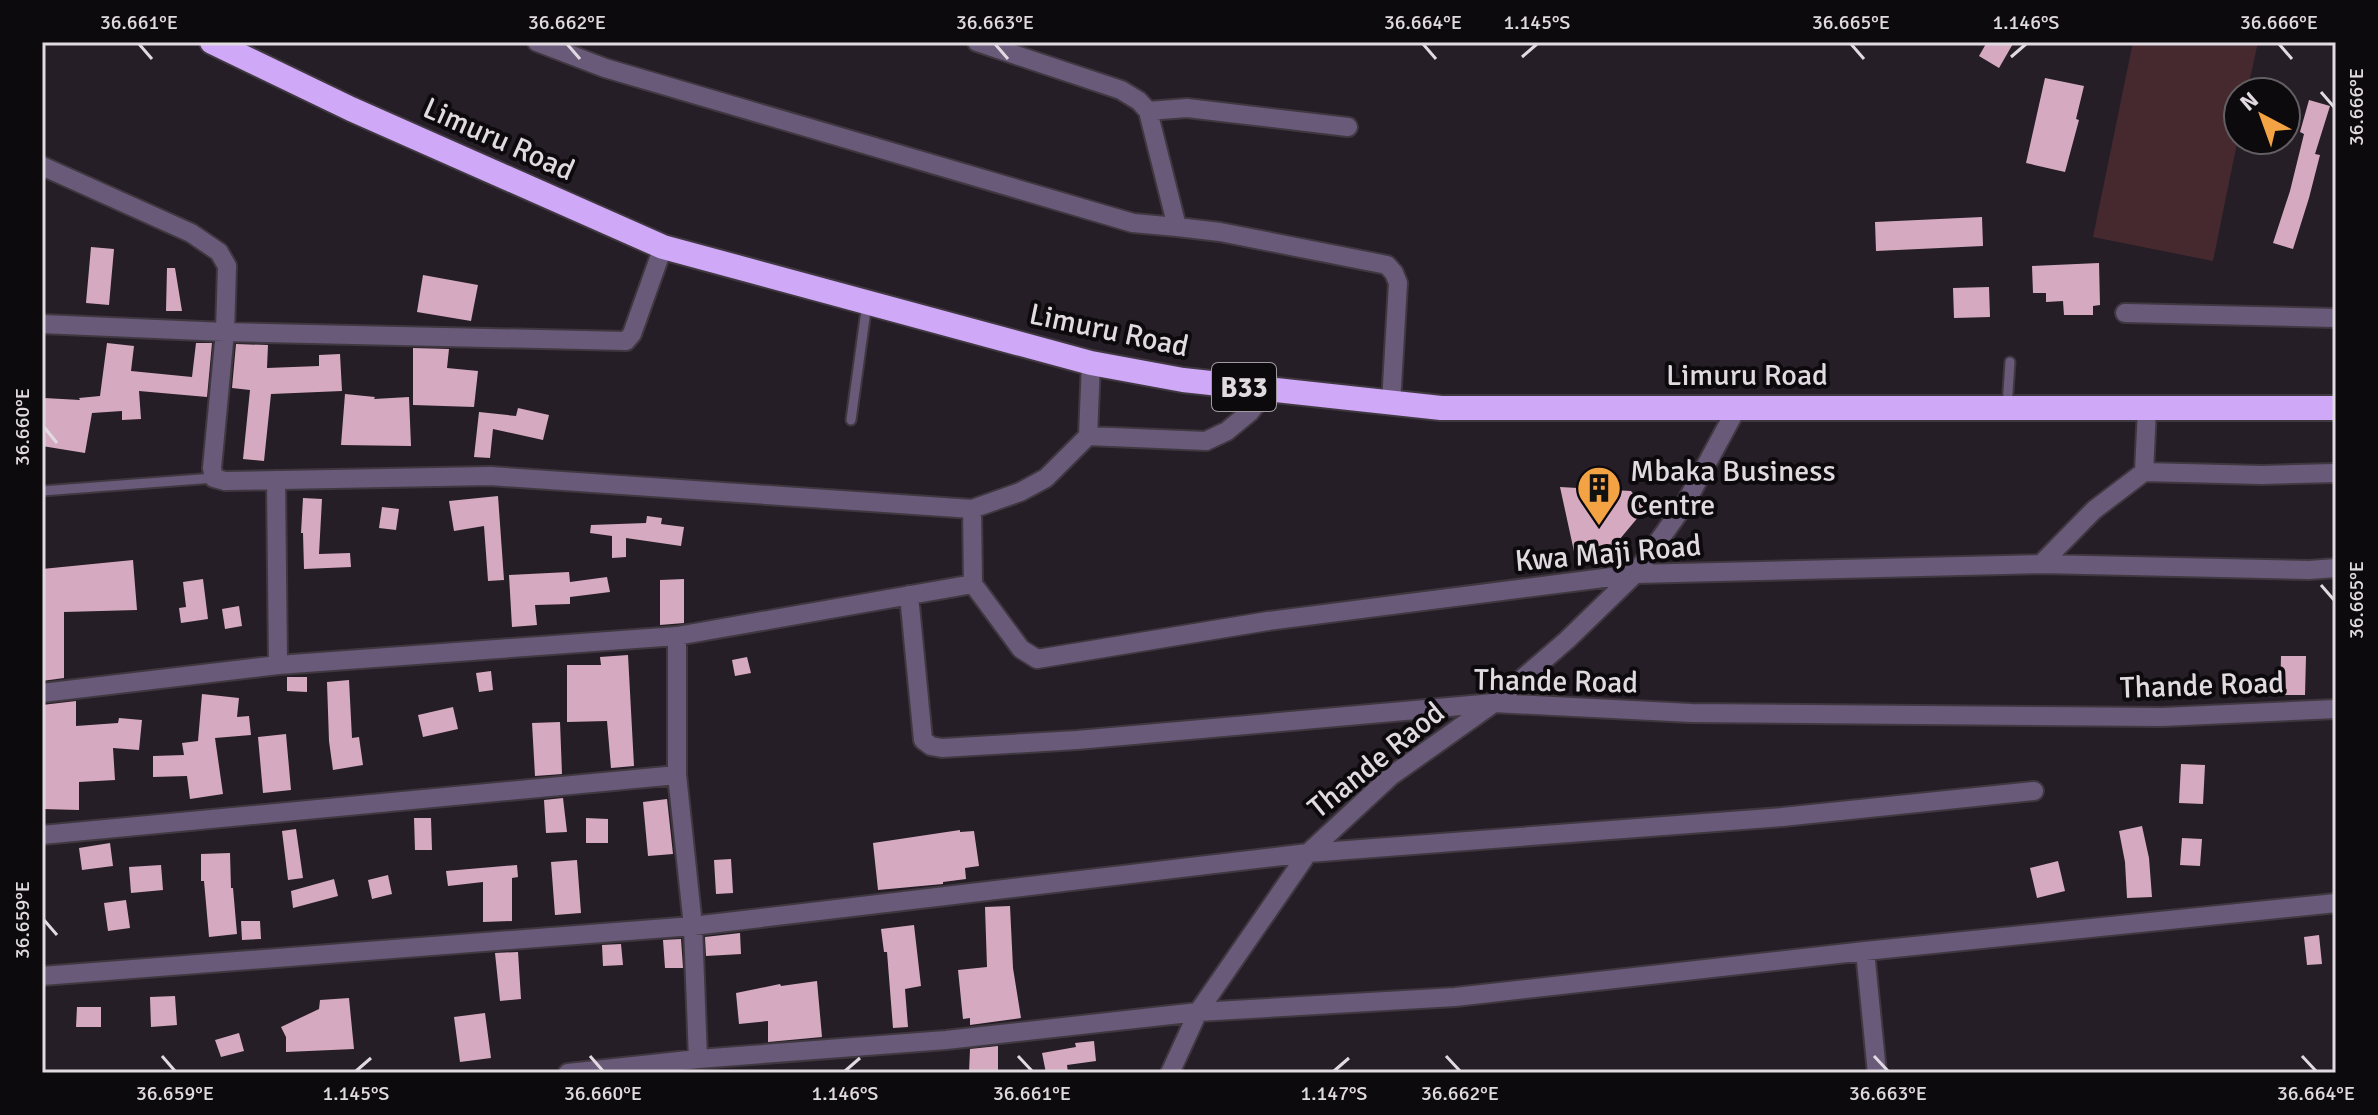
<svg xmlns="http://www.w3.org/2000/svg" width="2378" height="1115" viewBox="0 0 2378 1115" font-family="Signika,sans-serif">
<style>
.green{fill:#46292f}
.building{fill:#d5aac0}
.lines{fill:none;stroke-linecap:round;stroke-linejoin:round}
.lane-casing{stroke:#403840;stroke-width:13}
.street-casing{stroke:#403840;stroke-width:22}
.highway-casing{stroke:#403840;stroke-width:28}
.lane{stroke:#695a7a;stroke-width:9}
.street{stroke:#695a7a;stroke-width:18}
.highway{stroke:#cfa8f7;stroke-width:24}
.ticks{fill:none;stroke:#e1dbe1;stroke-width:3}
.labels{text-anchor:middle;stroke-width:8;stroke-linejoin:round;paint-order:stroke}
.shield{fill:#0d0a0d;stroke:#a19ca1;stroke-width:2}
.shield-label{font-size:28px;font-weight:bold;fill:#e1dbe1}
.street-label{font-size:30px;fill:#e1dbe1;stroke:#0d0a0d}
.poi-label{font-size:30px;fill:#e1dbe1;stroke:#0d0a0d;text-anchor:start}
.neatline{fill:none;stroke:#e1dbe1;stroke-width:3}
.ticks-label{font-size:20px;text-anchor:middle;fill:#e1dbe1}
</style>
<rect width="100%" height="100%" fill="#261e26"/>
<!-- green -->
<path class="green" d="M2133 42H2258L2247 92H2238V138L2213 261 2093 237Z"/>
<!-- building -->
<path class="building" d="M1987 42H2014L1999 68 1979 56Z
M2045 78 2084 86 2076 119 2079 120 2065 172 2026 163Z
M2309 100 2330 106 2315 154 2320 155 2309 198 2293 249 2273 243 2290 191 2304 134 2300 132Z
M1982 217 1983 246 1876 251 1875 222Z
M91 247 114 249 109 305 86 303Z
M2099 263 2100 305 2093 306V315H2064L2063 301 2046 302V293H2033L2032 266Z
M167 268H175L182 311H166Z
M423 275 478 285 471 321 417 312Z
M1989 287 1990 317 1954 318 1953 288Z
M107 343 134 346 131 371 192 377 196 343H212L207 397 139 391 141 419 122 420V411L92 413 85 453 42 446 44 398 80 400 79 398 100 396Z
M236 344 268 345 267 368 319 366V355L340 354 342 391 271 394 264 461 243 459 250 390 232 388Z
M413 348 449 349 447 368 478 371 474 407 413 405Z
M345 394 375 397 374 399 409 397 411 446 341 445Z
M518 408 549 415 543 440 493 429 490 458 474 457 479 412 516 416Z
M1560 487 1631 491 1645 509 1614 546 1575 556Z
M498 496 504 580 488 581 484 526 454 531 449 501Z
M303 498 322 499 319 554 350 553 351 567 304 569 303 533H301Z
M382 507 399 509 396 530 379 528Z
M647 516 662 518 661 524 684 527 681 546 626 538V557L612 558V536L590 533 591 525 646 523Z
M133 560 137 610 64 612V678L42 681V569Z
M569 572 570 582 607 577 610 592 570 597V604L535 605 537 625 512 627 509 575Z
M203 579 208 619 181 623 179 608 186 607 183 582Z
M684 579V623L660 625V580Z
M239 606 242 626 225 629 222 609Z
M628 655 634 766 611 768 607 721 567 722V665H601L600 657Z
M2281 656H2306L2305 695H2280Z
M747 657 751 673 735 676 732 660Z
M491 671 493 690 479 692 476 673Z
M287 677H307V692L287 691Z
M349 680 352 738 359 737 363 765 333 770 329 741 327 682Z
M202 694 239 698 237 717 249 716 251 735 215 738 223 794 190 799 187 776 153 777V756L184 755 182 743 198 741Z
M76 701V726L118 723 119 718 142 720 139 750 113 748 115 780 79 782V810L42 809V759H44L42 705Z
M453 707 458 729 423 737 418 715Z
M560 722 562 774 535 776 532 723Z
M286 734 291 790 263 793 258 737Z
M2181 764 2205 765 2203 804 2179 803Z
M563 798 567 832 546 833 544 800Z
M667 799 673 854 648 856 643 802Z
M414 818H431L432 850H415Z
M586 818 608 819V843H586Z
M2142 826 2149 858 2152 897 2127 898 2125 862 2119 831Z
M296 829 303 878 288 880 282 831Z
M960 830V832L974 831 979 866 965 868 966 879 943 882V884L878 890 873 843Z
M2182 838 2202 839 2200 866 2180 865Z
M110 843 113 866 82 870 79 848Z
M230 853 231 888H233L237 934 209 937 204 881H201V854Z
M731 859 733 893 716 894 714 860Z
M577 860 581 913 555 915 551 862Z
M2058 861 2065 891 2037 898 2030 868Z
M161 865 163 890 131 893 129 867Z
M517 865 518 877 512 878V921L483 922V882L448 886 446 871Z
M388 875 392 894 372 899 368 880Z
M334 879 338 896 293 908 291 891Z
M126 900 130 928 108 931 104 903Z
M1010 906 1013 968 1021 1018 970 1025V1018L963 1019 958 970 987 967 985 907Z
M241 921H260L261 939 242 940Z
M914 925 921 986 905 989 908 1027 893 1028 887 952H884L881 929Z
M740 933 741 954 706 956 705 937Z
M2319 935 2322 964 2307 965 2304 937Z
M681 939 683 968H665L663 940Z
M621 944 623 965 603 966 602 945Z
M518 952 521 999 500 1001 495 953Z
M817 981 822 1037 768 1042V1021L739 1024 736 993 780 984 781 986Z
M175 996 177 1025 151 1027 150 997Z
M349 998 354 1049 286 1052V1037L281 1027 319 1009 320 1000Z
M77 1007H101V1027H76Z
M485 1013 491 1058 460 1062 454 1017Z
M239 1033 244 1051 221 1057 215 1040Z
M1094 1041 1096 1061 1067 1065 1068 1073H1046L1042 1053 1076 1047 1075 1043Z
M998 1046V1073H969L970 1049Z"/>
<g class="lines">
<!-- lane casing -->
<g class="lane-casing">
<path id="lane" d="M2007 407 2010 362
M851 420 867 303
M42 491 214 478"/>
</g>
<!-- street casing -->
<g class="street-casing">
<path id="street" d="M537 42 605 68 1133 223 1177 227
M977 42 1121 90 1139 101 1148 111 1177 227 1220 232 1387 265 1394 273 1398 283 1391 403
M1148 111 1187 108 1348 127
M42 166 191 233 219 252 227 266 225 332 212 468 214 478 225 481 490 476 972 509 1020 492 1046 478 1088 436 1206 441 1227 431 1250 412 1267 390
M2125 313 2336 318
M42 324 225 332 626 341 632 334 663 247
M1088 436 1091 363
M2144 472 2147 409
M276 480 278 665
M972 509 973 584
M2041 564 2094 510 2144 472 2262 475 2336 473
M973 584 1021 649 1037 659 1268 621 1635 574 2041 564 2309 570 2336 568
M909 595 923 740 931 746 942 748 1077 740 1494 703 1691 713 2162 717 2336 709
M677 636V775L693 926 698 1059
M42 693 278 665 677 636 973 584
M42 835 677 775
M1865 951 1877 1073
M42 976 693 926 1308 853 1782 817 2034 791
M568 1073 698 1059 946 1040 1198 1012 1455 997 1865 951 2336 903
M1170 1073 1198 1012 1308 853 1391 776 1494 703 1567 640 1635 574 1685 504 1738 406"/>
</g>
<!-- highway casing -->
<g class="highway-casing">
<path id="highway" d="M212 42 351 109 663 247 1091 363 1183 380 1441 408H2336"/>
</g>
<!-- lane -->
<use href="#lane" class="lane"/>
<!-- street -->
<use href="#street" class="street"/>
<!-- highway -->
<use href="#highway" class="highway"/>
</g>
<!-- ticks -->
<path class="ticks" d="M139 44 152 59M567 44 580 59M995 44 1008 59M1423 44 1436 59M1851 44 1864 59M2279 44 2292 59M1522 57 1537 44M2011 57 2026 44M2321 92 2334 107M44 427 57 443M2321 585 2334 600M44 920 57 935M162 1056 175 1071M590 1056 603 1071M1018 1056 1032 1071M1446 1056 1460 1071M1874 1056 1888 1071M2302 1056 2316 1071M356 1071 371 1058M845 1071 860 1058M1334 1071 1349 1058"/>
<!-- icons -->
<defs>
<g id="building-pin" transform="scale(2.3)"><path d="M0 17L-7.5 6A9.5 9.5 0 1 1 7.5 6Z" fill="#f4a344" stroke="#0d0a0d"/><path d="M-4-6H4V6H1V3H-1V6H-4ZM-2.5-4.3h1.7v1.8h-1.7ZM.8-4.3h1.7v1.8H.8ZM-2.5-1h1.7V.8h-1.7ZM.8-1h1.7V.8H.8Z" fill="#111"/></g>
</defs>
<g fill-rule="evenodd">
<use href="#building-pin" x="1599" y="488"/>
</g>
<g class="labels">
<!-- shield labels -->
<rect class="shield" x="1212" y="363" width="64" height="48" rx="6"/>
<g class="shield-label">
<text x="1244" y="397">B33</text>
</g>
<!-- street labels -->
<g class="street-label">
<text transform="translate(499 139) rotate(24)" y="10">Limuru Road</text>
<text transform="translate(1109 330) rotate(12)" y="10">Limuru Road</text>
<text x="1747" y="385">Limuru Road</text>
<text transform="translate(1608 553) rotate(-5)" y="10">Kwa Maji Road</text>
<text transform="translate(1556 681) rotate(1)" y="10">Thande Road</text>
<text transform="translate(2202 685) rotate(-2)" y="10">Thande Road</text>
<text transform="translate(1376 760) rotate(-39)" y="10">Thande Raod</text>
</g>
<!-- poi labels -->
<g class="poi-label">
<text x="1630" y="481">Mbaka Business<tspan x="1630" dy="34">Centre</tspan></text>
</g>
</g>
<!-- border -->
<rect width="2378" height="1115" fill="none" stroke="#0d0a0d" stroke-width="88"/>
<!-- north arrow -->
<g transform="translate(2262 116) rotate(319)"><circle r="38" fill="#0d0a0d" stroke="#625e62" stroke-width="2"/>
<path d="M0-6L14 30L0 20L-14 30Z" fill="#f4a344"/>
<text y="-12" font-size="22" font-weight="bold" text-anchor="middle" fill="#e1dbe1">N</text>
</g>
<rect x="44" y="44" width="2290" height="1027" class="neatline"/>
<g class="ticks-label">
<text x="139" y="29">36.661°E</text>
<text x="567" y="29">36.662°E</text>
<text x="995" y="29">36.663°E</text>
<text x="1423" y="29">36.664°E</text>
<text x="1537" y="29">1.145°S</text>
<text x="1851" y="29">36.665°E</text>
<text x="2026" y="29">1.146°S</text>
<text x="2279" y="29">36.666°E</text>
<text transform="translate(2356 107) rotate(-90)" y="7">36.666°E</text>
<text transform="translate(22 427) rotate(-90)" y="7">36.660°E</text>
<text transform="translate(2356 600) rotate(-90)" y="7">36.665°E</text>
<text transform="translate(22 920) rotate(-90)" y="7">36.659°E</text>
<text x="175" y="1100">36.659°E</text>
<text x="356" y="1100">1.145°S</text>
<text x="603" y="1100">36.660°E</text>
<text x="845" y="1100">1.146°S</text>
<text x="1032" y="1100">36.661°E</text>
<text x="1334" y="1100">1.147°S</text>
<text x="1460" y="1100">36.662°E</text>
<text x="1888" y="1100">36.663°E</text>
<text x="2316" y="1100">36.664°E</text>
</g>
</svg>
